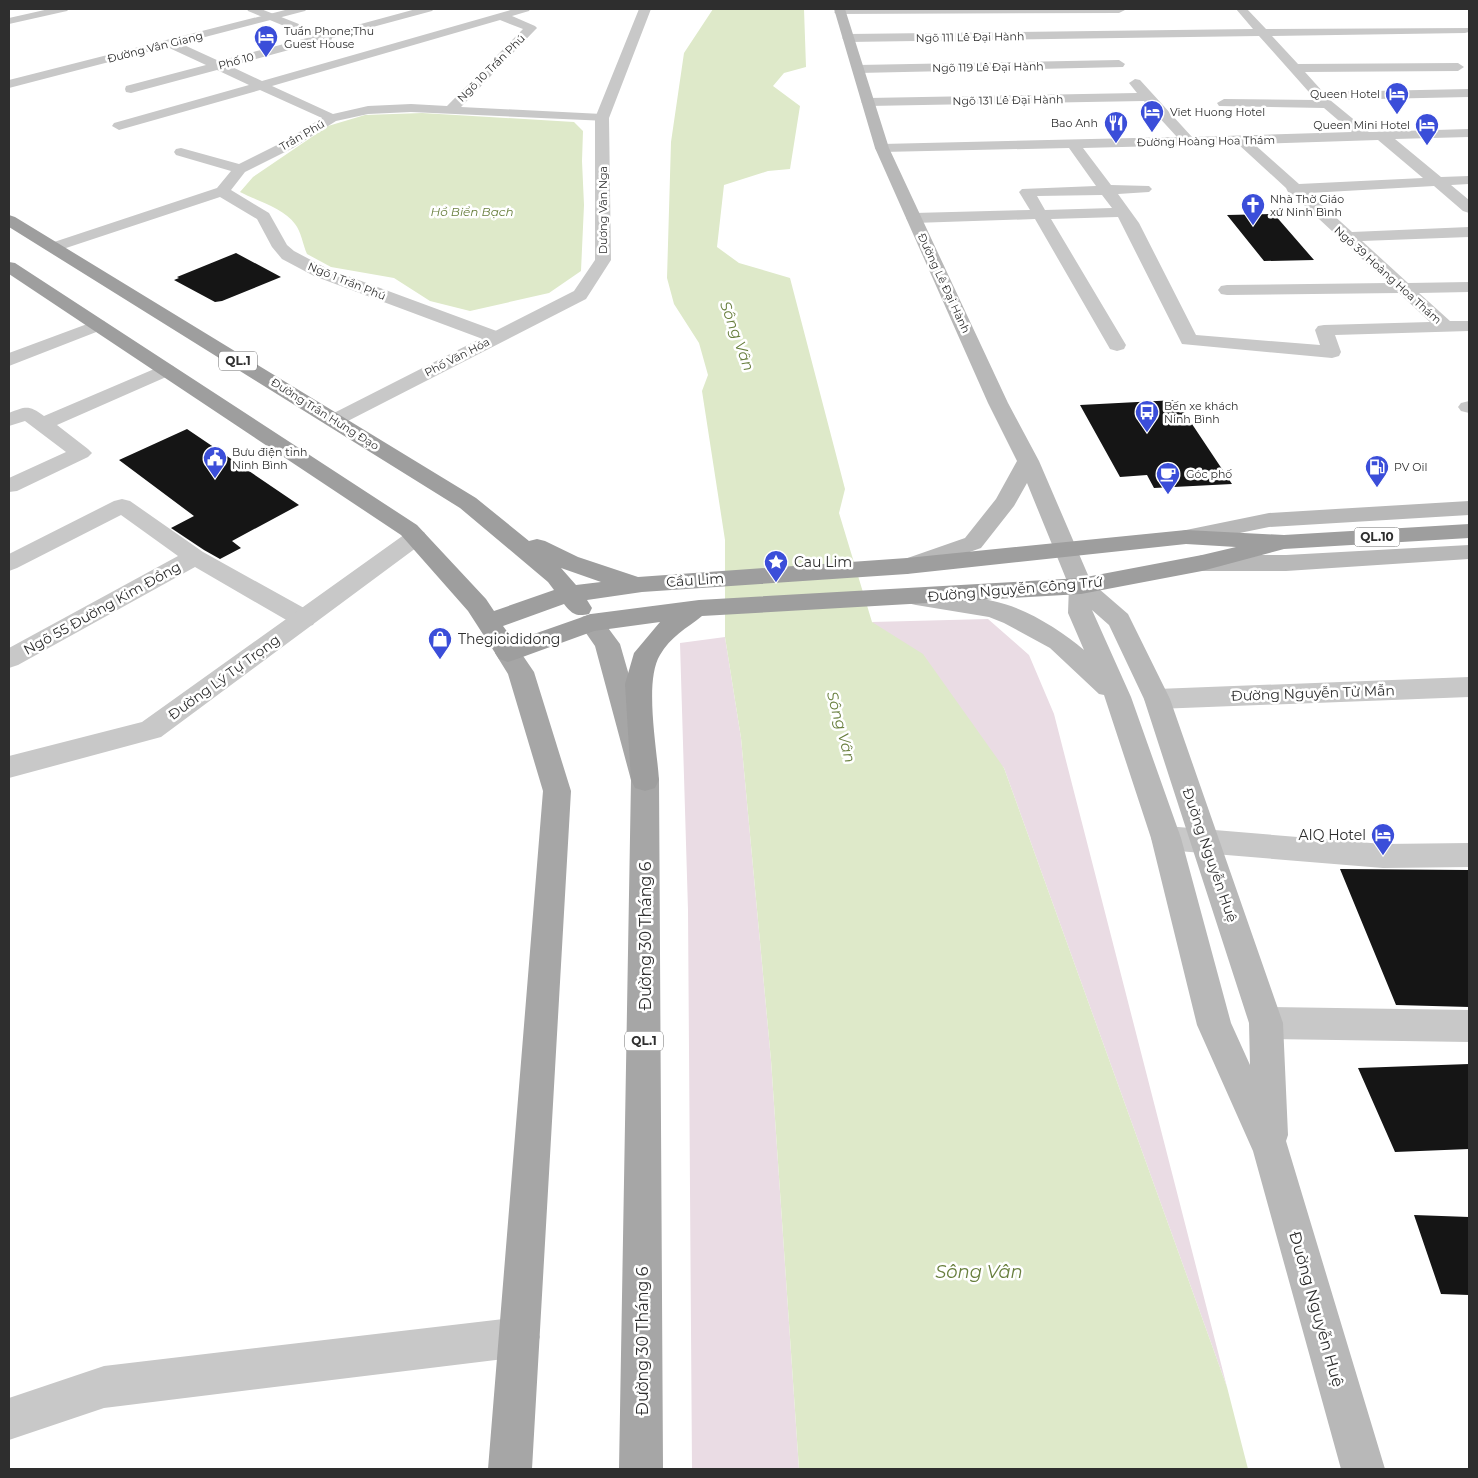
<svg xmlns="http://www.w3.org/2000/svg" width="1478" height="1478" viewBox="0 0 1478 1478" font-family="Montserrat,sans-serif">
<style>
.green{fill:#eadce4}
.water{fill:#dee9c9}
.building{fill:#151515}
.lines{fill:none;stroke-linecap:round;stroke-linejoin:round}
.minor{fill:#c8c8c8;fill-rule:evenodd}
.tertiary{fill:#c8c8c8;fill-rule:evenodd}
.secondary{fill:#b8b8b8;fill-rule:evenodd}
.primary{fill:#a6a6a6;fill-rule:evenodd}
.trunk{fill:#9e9e9e;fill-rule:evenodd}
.labels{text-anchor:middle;stroke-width:5;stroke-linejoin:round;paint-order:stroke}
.far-poi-label{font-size:11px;fill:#2e2e2e;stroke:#fff;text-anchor:start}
.far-street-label{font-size:11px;fill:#2e2e2e;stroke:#fff}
.far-water-label{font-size:12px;font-style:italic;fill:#677e3c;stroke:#fff}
.shield{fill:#fff;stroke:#6d6d6d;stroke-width:1}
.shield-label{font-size:12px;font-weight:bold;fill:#2e2e2e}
.poi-label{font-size:14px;fill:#2e2e2e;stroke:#fff;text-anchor:start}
.street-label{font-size:14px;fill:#2e2e2e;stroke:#fff}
.water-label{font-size:15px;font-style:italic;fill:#677e3c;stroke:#fff}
.near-street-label{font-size:16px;fill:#2e2e2e;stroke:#fff}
.near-water-label{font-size:18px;font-style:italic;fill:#677e3c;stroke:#fff}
</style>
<rect width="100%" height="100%" fill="#fff"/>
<!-- green -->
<path class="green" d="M988 619 1029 655 1054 714 1227 1387 1004 768 872 622Z
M725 637 741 738 771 1060 799 1469H692L688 910 680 643Z"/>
<!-- water -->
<path class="water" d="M713 9H804L806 67 784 73 773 86 800 106 790 169 768 171 724 185 717 247 739 263 790 278 845 489 839 513 872 622 923 654 1004 768 1227 1387 1248 1469H799L771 1060 741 738 725 637V540L702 391 708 375 699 343 674 304 667 278 671 142 684 53Z
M422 113 574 122 583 131 582 161 584 205 581 271 549 293 470 311 430 301 394 278 331 267 307 254C303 245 301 231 295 224 284 208 257 201 240 192L253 177 328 126 365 115Z"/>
<!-- building -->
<path class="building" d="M1274 214 1314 260 1264 261 1227 215Z
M236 253 281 277 222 301 215 302 174 280 179 278 177 277Z
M1176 400 1232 484 1154 488 1147 475 1120 477 1080 405Z
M187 429 299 505 232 541 241 548 220 559 204 550 171 528 194 516 119 460Z
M1340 869 1469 870V1007L1396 1005Z
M1469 1064V1149L1395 1152 1358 1068Z
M1414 1215 1469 1217V1295L1441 1294Z"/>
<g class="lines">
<!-- minor -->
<path class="minor" d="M247 9H261L324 34 416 9H434L432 11 332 38 331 42 322 41 230 66 262 81 514 9H530L529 11 512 16 535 26 537 28 535 30 461 107 602 114 609 118 607 121 411 112 368 114 336 121 293 148 245 172 231 190 269 213 287 245 294 251 326 268 502 333 504 337 502 341 495 343 488 341 314 276 282 259 272 247 257 219 220 197 60 250H48L46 247 48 244 217 188 231 171 176 155 174 152 176 149 181 148 239 164 283 142 322 118 260 90 119 130 112 126 114 123 249 85 217 70 131 93 126 92 125 89 126 86 206 65 165 46 163 43 165 40H173L219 61 311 37 248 11ZM500 20 523 29 447 106 411 104 368 106 333 114 272 86Z
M840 9H1124L1125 10 1119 13 836 14 834 12Z
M1236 9H1247L1266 29 1469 28V32L1465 33 1272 36 1298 64 1458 63 1464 67 1458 71 1305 72 1323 92 1469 89V97L1330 100 1369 132 1469 129V137L1395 139 1441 177 1469 176V184L1451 185 1469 200V213L1463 211 1434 186 1309 193 1352 232 1469 227V237L1362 241 1408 283 1469 282V292L1419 293 1450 321H1469V331L1335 335 1341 352 1339 356 1332 358 1182 344 1118 217 1051 219 1126 345 1124 349 1117 351 1110 349 1035 219 914 223 908 221 906 218 908 215 914 213 1030 210 1019 192 1022 189 1096 186 1069 148 882 152 877 151 875 148 877 145 882 144 1177 137 1144 101 868 106 861 102 868 98 1137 93 1129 83 1135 79 1140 80 1192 137 1352 132 1324 108 1219 106 1217 103 1224 99 1316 100 1259 36 848 42 842 38 848 34 1253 29ZM1378 140 1423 178 1299 184 1254 144ZM1238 144 1286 188 1288 192 1291 193 1388 283 1227 285 1221 286 1218 290 1221 294 1227 295 1399 293 1430 322 1324 325 1318 326 1315 330 1320 345 1196 335 1139 223 1118 194 1149 192 1152 189 1149 186 1111 185 1083 148ZM1102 195 1112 208 1045 210 1037 196Z
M1119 60 1125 64 1123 67 858 73 852 69 858 65Z
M98 320 104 321 107 325 104 329 9 366V353Z
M166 364 173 366 176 370 173 374 57 425 88 449 92 453 88 457 17 491 9 492V478L66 452 25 421 9 426V413C26 406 29 405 44 416Z
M1469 401V413L1461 411 1458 407 1461 403Z
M122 499 130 501 203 552 313 613 316 619 313 625 304 627 295 625 195 567 18 665 9 668V648L178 556 121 515 17 568 9 571V554L114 501Z
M1469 677V697L1157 709 1148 706 1144 699 1148 692 1157 689Z
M1166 826 1383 844 1469 843V867L1383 868 1166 850 1155 847 1151 838 1155 829Z
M1266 1007 1469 1010V1042L1266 1039 1254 1034 1249 1023 1254 1012Z
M520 1317 534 1323 540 1337 534 1351 520 1357 104 1408 9 1440V1398L104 1366Z"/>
<!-- tertiary -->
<path class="tertiary" d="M49 9H69L67 11 9 24V18Z
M289 9H307L305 11 9 88V80Z
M639 9H651L609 118 611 260 586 299 342 424 335 426 328 424 325 420 328 416 574 291 595 260V118Z
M416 530 424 532 427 537 424 542 161 737 9 778V756L142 722 408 532Z"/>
<!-- secondary -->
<path class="secondary" d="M834 9H845L889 148 1008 403 1039 461 1091 582 1128 614 1170 699 1283 1023 1288 1135 1286 1141 1385 1469H1341L1253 1151 1197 1025 1151 838 1104 695 1099 694 1050 648 1004 623 989 617 916 605 907 603 904 597 907 591 916 589C941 593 968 595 993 601 1024 607 1061 630 1084 650L1068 613 1069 586 1027 483 1014 506 981 548 907 574 899 571 895 566 899 561 965 538 996 499 1017 461 988 403 875 148ZM1092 610 1109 625 1144 699 1249 1023 1250 1065 1231 1023 1181 838 1131 697Z
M1469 501V515L1269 527 1186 544 1178 542 1175 537 1178 532 1186 530 1269 513Z
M1469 545V559L1286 571H1202L1194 568 1190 563 1194 558 1202 555H1286Z"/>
<!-- primary -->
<path class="primary" d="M591 614 600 617 620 644 659 780 663 1469H619L631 780 595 646 579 623 582 617Z
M508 644 517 647 534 672 571 791 532 1469H488L543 791 508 674 495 653 499 647Z"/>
<!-- trunk -->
<path class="trunk" d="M9 215 15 217 476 498 529 541 537 539 545 541 578 557 638 577 907 558 1186 530 1284 535 1469 524V538L1284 549 1202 571 1081 594 702 616C687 628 670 637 660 655 644 681 657 748 659 780L655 788 645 791 635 788 631 780 625 684 634 653 660 622 594 631 517 659 508 662 499 659 468 611 401 535 9 274V262L15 263 417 525 486 599 494 611 554 590 548 582 460 508 9 227ZM1186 544 1236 547 1202 555 1081 578 699 600 591 614 514 641 503 626 564 604C572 614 576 617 589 614L592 608 587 600 642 592 907 574ZM561 568 601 582 576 585Z"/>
</g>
<!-- icons -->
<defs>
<g id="hotel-pin" transform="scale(1.25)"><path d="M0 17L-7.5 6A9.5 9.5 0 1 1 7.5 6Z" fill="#3b4ed9" stroke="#fff"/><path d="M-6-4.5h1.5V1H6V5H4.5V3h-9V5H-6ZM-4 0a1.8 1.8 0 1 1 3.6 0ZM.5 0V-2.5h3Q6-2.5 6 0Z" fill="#fff"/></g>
<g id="restaurant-pin" transform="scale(1.25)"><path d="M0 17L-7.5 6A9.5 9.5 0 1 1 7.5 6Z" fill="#3b4ed9" stroke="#fff"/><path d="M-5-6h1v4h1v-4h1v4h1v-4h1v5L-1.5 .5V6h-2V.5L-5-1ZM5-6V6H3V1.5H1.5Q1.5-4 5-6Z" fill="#fff"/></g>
<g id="church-pin" transform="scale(1.25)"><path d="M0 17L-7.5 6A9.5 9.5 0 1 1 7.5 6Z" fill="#3b4ed9" stroke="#fff"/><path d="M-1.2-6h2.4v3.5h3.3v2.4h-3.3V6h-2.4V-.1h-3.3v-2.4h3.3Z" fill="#fff"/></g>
<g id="bus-pin" transform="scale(1.25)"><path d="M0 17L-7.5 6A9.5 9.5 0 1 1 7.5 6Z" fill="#3b4ed9" stroke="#fff"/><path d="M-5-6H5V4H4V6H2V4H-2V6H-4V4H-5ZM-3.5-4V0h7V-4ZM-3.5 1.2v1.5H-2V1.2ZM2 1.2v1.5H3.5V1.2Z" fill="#fff"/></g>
<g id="civic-pin" transform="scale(1.25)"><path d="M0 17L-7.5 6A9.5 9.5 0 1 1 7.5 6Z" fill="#3b4ed9" stroke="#fff"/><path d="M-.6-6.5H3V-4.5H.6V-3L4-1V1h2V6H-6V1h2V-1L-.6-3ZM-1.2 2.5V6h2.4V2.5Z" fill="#fff"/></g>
<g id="fuel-pin" transform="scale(1.25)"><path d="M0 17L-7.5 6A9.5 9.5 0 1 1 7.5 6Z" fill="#3b4ed9" stroke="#fff"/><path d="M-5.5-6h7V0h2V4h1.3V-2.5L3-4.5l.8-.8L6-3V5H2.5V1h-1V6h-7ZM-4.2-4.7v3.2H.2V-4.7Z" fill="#fff"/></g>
<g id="cafe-pin" transform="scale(1.25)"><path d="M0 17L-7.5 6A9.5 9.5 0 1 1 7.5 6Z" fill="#3b4ed9" stroke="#fff"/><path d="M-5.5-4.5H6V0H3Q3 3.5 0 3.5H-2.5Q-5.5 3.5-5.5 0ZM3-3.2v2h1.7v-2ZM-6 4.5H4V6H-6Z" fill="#fff"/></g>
<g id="sight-pin" transform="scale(1.25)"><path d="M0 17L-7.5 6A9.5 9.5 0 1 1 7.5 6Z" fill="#3b4ed9" stroke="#fff"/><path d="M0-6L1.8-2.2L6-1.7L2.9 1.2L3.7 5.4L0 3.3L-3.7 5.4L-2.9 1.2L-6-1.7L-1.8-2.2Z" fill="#fff"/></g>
<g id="shop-pin" transform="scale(1.25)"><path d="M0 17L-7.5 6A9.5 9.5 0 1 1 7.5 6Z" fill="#3b4ed9" stroke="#fff"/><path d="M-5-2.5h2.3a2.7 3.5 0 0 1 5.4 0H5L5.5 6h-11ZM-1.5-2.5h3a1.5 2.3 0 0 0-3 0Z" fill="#fff"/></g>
</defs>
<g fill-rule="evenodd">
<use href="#hotel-pin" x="266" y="37"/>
<use href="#hotel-pin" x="1397" y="94"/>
<use href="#hotel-pin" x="1152" y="112"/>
<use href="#restaurant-pin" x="1116" y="123"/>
<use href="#hotel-pin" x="1427" y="125"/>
<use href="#church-pin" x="1253" y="205"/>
<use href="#bus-pin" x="1147" y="412"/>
<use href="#civic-pin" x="215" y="458"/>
<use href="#fuel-pin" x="1377" y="467"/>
<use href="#cafe-pin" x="1168" y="474"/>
<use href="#sight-pin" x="776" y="562"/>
<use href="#shop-pin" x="440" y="639"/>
<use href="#hotel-pin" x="1383" y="835"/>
</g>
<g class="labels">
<!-- far-poi labels -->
<g class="far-poi-label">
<text x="284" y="35">Tuần Phone;Thu<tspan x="284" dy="13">Guest House</tspan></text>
<text x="1380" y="98" text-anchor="end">Queen Hotel</text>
<text x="1170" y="116">Viet Huong Hotel</text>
<text x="1098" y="127" text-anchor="end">Bao Anh</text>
<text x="1410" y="129" text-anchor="end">Queen Mini Hotel</text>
<text x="1270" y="203">Nhà Thờ Giáo<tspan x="1270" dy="13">xứ Ninh Bình</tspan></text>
<text x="1164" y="410">Bến xe khách<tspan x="1164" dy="13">Ninh Bình</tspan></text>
<text x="232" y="456">Bưu điện tỉnh<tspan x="232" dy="13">Ninh Bình</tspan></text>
<text x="1394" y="471">PV Oil</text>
<text x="1186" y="478">Góc phố</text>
</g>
<!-- far-street labels -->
<g class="far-street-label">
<text transform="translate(970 37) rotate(-1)" y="4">Ngõ 111 Lê Đại Hành</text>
<text transform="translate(155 47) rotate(-14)" y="4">Đường Vân Giang</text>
<text transform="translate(236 61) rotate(-15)" y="4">Phố 10</text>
<text transform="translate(988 67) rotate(-1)" y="4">Ngõ 119 Lê Đại Hành</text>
<text transform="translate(491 68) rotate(-45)" y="4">Ngõ 10 Trần Phú</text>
<text transform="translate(1008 100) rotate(-1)" y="4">Ngõ 131 Lê Đại Hành</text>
<text transform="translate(302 135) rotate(-30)" y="4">Trần Phú</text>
<text transform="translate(1206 141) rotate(-1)" y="4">Đường Hoàng Hoa Thám</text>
<text transform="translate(603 210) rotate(-90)" y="4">Dương Vân Nga</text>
<text transform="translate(1388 275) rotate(42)" y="4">Ngõ 39 Hoàng Hoa Thám</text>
<text transform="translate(347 281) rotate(22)" y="4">Ngõ 1 Trần Phú</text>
<text transform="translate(944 283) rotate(65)" y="4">Đường Lê Đại Hành</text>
<text transform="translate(457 357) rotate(-27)" y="4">Phố Văn Hóa</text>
<text transform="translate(325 414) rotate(32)" y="4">Đường Trân Hưng Đạo</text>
</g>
<!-- far-water labels -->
<g class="far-water-label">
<text x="472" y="216">Hồ Biển Bạch</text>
</g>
<!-- shield labels -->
<g class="shield">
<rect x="219" y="351.5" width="38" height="19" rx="4"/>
<rect x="1354.5" y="527.5" width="45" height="19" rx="4"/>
<rect x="625" y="1031.5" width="38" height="19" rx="4"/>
</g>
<g class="shield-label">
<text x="238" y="365">QL.1</text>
<text x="1377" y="541">QL.10</text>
<text x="644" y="1045">QL.1</text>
</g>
<!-- poi labels -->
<g class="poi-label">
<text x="794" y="567">Cau Lim</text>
<text x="458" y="644">Thegioididong</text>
<text x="1366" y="840" text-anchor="end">AIQ Hotel</text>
</g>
<!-- street labels -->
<g class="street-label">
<text transform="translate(695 580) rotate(-4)" y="5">Cầu Lim</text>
<text transform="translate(1015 589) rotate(-5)" y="5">Đường Nguyễn Công Trứ</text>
<text transform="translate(102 608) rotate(-29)" y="5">Ngõ 55 Đường Kim Đồng</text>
<text transform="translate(224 677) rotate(-36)" y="5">Đường Lý Tự Trọng</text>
<text transform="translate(1313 693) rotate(-2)" y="5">Đường Nguyễn Tử Mẫn</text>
<text transform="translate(1210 855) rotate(71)" y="5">Đuờng Nguyễn Huệ</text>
</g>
<!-- water labels -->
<g class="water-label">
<text transform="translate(737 336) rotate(70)" y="5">Sông Vân</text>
<text transform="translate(841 727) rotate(75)" y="5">Sông Vân</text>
</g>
<!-- near-street labels -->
<g class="near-street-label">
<text transform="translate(645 936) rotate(-90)" y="6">Đường 30 Tháng 6</text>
<text transform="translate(1317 1309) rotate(74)" y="6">Đuờng Nguyễn Huệ</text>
<text transform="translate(642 1341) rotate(-90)" y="6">Đường 30 Tháng 6</text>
</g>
<!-- near-water labels -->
<g class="near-water-label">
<text x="979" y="1278">Sông Vân</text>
</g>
</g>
<!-- border -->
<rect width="1478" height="1478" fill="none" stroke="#2e2e2e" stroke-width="20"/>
</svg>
